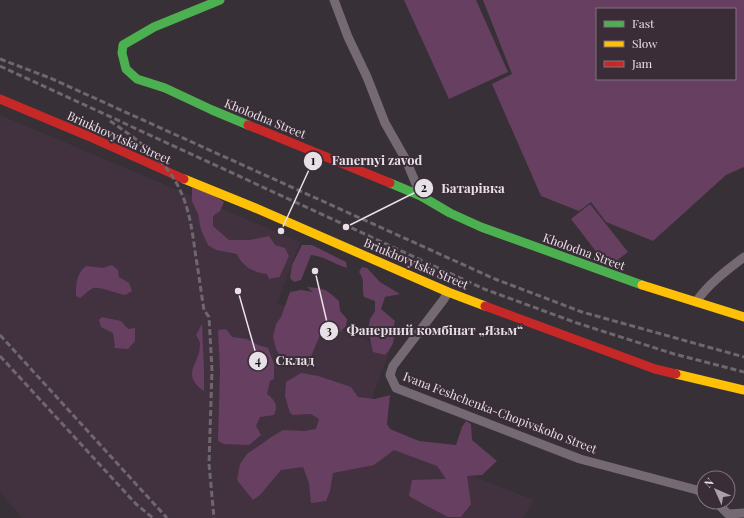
<svg xmlns="http://www.w3.org/2000/svg" width="744" height="518" viewBox="0 0 744 518" font-family="'Playfair Display',serif">
<style>
.built{fill:#423240}
.green{fill:#673f61;fill-rule:evenodd}
.lines{fill:none;stroke-linecap:round;stroke-linejoin:round}
.street{stroke:#756973;stroke-width:9}
.fast{stroke:#4caf50;stroke-width:9}
.slow{stroke:#ffc107;stroke-width:9}
.jam{stroke:#c62828;stroke-width:9}
.rail{stroke:#6f676e;stroke-width:3;stroke-dasharray:6 3;stroke-linecap:butt}
.labels{text-anchor:middle;stroke-width:4;stroke-linejoin:round;paint-order:stroke}
.street-label{font-size:12px;fill:#e8e0e7;stroke:#3a2d38}
.leader{fill:none;stroke:#e8e0e7;stroke-width:1.5}
.callout-dot{fill:#e8e0e7;stroke:#3a2d38;stroke-width:1.5}
.mark-label{font-size:12px;text-anchor:middle;font-weight:bold;fill:#111}
.callout-label{font-size:13px;text-anchor:middle;font-weight:bold;fill:#e8e0e7;stroke:#3a2d38;stroke-width:4;stroke-linejoin:round;paint-order:stroke}
</style>
<rect width="100%" height="100%" fill="#373036"/>
<!-- built -->
<path class="built" d="M0 115 300 242 277 303 390 350 359 432 534 500 523 518H22L0 492Z"/>
<!-- green -->
<path class="green" d="M404 0H476L508 72 449 99Z
M483 0H744V167L726 175 653 241 606 222 591 202 579 211 541 196 492 84 512 74ZM597 9H735V79H597Z
M192 187 211 194 224 202 220 211 213 216V226L229 240H250L269 236 275 245 285 248 289 256 279 278 278 277 269 279 267 274C254 273 242 266 237 254L216 250 208 245 201 230 198 214 192 201Z
M590 204 628 252 608 267 571 219Z
M302 245H312L346 262 347 268C334 264 324 256 311 255L301 280 294 282 290 278 292 265Z
M112 265 118 270 119 277 129 283 132 291 125 295C117 294 100 286 93 288 90 289 83 296 80 298L76 296C76 284 76 274 86 266L103 268Z
M362 267 367 268 380 282 400 294 385 297 381 309 395 321C390 338 400 338 385 355L373 352 368 329 370 319 375 311V301L364 297C361 286 366 282 359 272Z
M307 287C324 288 326 289 339 301L340 311 347 319 346 326 338 334 329 333 320 335 307 366 293 367 282 359 276 349 273 337 276 324 281 317 290 292 301 290 313 292Z
M102 317 121 321 128 329 135 328V341L128 349 114 348 115 345 113 333 101 327 99 320Z
M202 324 204 371V391C179 373 201 364 200 344 200 341 198 338 196 335Z
M226 329 232 337 247 339 258 345 268 348 274 364V379L270 381 267 394C274 400 279 404 274 415L260 417 256 426 261 435 249 445 224 444 218 441 220 370 218 330Z
M301 373 318 376 351 387 358 397 375 399 390 395 387 424 390 429 419 441 456 445 462 427 466 421 471 424 472 440 497 461 482 475 467 476 471 504 461 517H448L425 505 409 496 412 480 446 479 437 466 394 450 374 465 333 473 330 491 326 501 311 503 309 483 303 467 281 470 260 495 253 500 237 480 240 464 247 454 270 438 283 430 304 431 316 429 319 419 311 414 293 415 290 413 285 396 286 382Z"/>
<g class="lines">
<!-- street -->
<path class="street" d="M334 0 348 37 367 77 385 123 406 160 421 196
M448 292 444 299 393 366 390 375 396 388 580 459 697 490 704 494
M696 302C708 284 727 270 744 257
M716 502 728 514 744 513"/>
<!-- fast -->
<path class="fast" d="M220 0 154 27 123 45 122 53 126 69 137 79 165 88 212 110 248 125
M390 183 421 196 450 213 481 227 642 285"/>
<!-- slow -->
<path class="slow" d="M184 179 253 207 448 292 485 306
M642 285 744 317
M676 374 744 390"/>
<!-- jam -->
<path class="jam" d="M0 99 88 136 184 179
M248 125 390 183
M485 306 655 369 676 374"/>
<!-- rail -->
<path class="rail" d="M0 59 50 78 495 279 582 312 744 357
M0 66 484 289 577 323 674 354 744 372
M110 121C132 136 157 153 172 176 189 201 192 229 196 258 199 275 201 292 204 310L209 317 212 370 209 464 214 518
M0 335 167 518
M0 356 136 504 153 518"/>
</g>
<g class="labels">
<!-- street labels -->
<g class="street-label">
<text transform="translate(265 119) rotate(22)" y="4">Kholodna Street</text>
<text transform="translate(119 138) rotate(24)" y="4">Briukhovytska Street</text>
<text transform="translate(584 252) rotate(20)" y="4">Kholodna Street</text>
<text transform="translate(416 264) rotate(23)" y="4">Briukhovytska Street</text>
<text transform="translate(500 413) rotate(21)" y="4">Ivana Feshchenka-Chopivskoho Street</text>
</g>
</g>
<!-- callouts -->
<path class="leader" d="M281 231L313 161M346 227L424 188M315 271L329 331M238 291L258 361"/>
<g class="callout-dot">
<circle cx="281" cy="231" r="4"/>
<circle cx="346" cy="227" r="4"/>
<circle cx="315" cy="271" r="4"/>
<circle cx="238" cy="291" r="4"/>
<circle cx="313" cy="161" r="10"/>
<circle cx="424" cy="188" r="10"/>
<circle cx="329" cy="331" r="10"/>
<circle cx="258" cy="361" r="10"/>
</g>
<g class="mark-label">
<text x="313" y="165">1</text>
<text x="424" y="192">2</text>
<text x="329" y="335">3</text>
<text x="258" y="365">4</text>
</g>
<g class="callout-label">
<text x="377" y="165">Fanernyi zavod</text>
<text x="473" y="193">Батарівка</text>
<text x="435" y="335">Фанерний комбінат „Язьм“</text>
<text x="295" y="365">Склад</text>
</g>
<!-- legend -->
<rect x="596" y="8" width="140" height="72" fill="#3a2d38" stroke="#80757e"/>
<rect x="604" y="21" width="20" height="6" fill="#4caf50" stroke="#80757e"/>
<text x="632" y="28" font-size="12" fill="#e8e0e7">Fast</text>
<rect x="604" y="41" width="20" height="6" fill="#ffc107" stroke="#80757e"/>
<text x="632" y="48" font-size="12" fill="#e8e0e7">Slow</text>
<rect x="604" y="61" width="20" height="6" fill="#c62828" stroke="#80757e"/>
<text x="632" y="68" font-size="12" fill="#e8e0e7">Jam</text>
<!-- north arrow -->
<g transform="translate(716 490) rotate(315)"><circle r="19" fill="#3a2d38" stroke="#80757e"/>
<path d="M0-3L7 15L0 10L-7 15Z" fill="#aaa2a9"/>
<text y="-6" font-size="11" font-weight="bold" text-anchor="middle" fill="#e8e0e7">N</text>
</g>
</svg>
